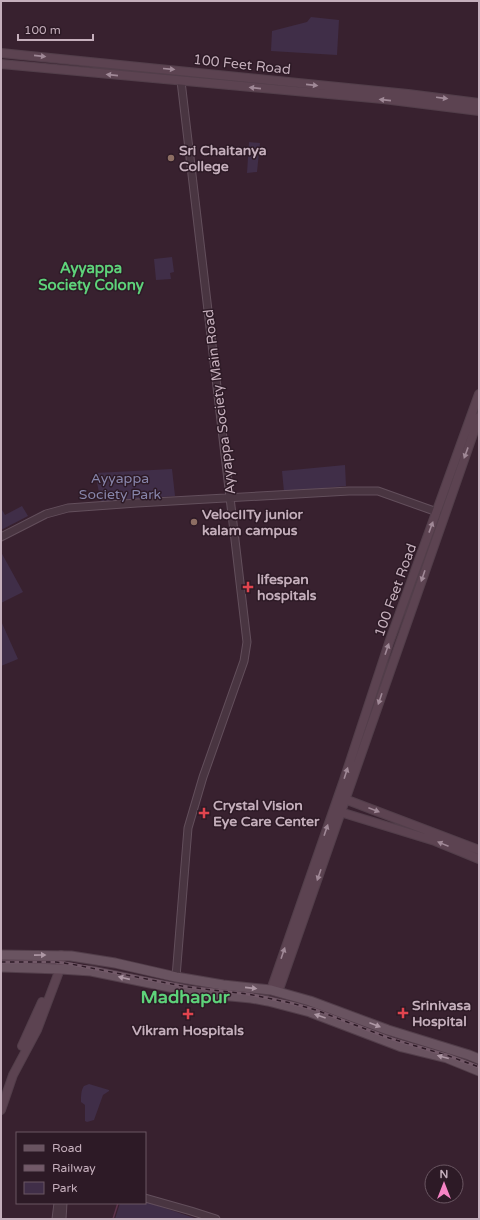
<svg xmlns="http://www.w3.org/2000/svg" width="480" height="1220" viewBox="0 0 480 1220" font-family="'Varela Round',sans-serif">
<style>
.green{fill:#402e48}
.lines{fill:none;stroke-linecap:round;stroke-linejoin:round}
.stream{stroke:#5d334c;stroke-width:1.5}
.tertiary-casing{stroke:#634f5c;stroke-width:9}
.secondary-casing{stroke:#523e4a;stroke-width:10}
.primary-casing{stroke:#523e4a;stroke-width:11}
.tertiary{stroke:#493541;stroke-width:7}
.secondary{stroke:#5c4351;stroke-width:8}
.primary{stroke:#695360;stroke-width:9}
.rail-casing{stroke:#725968;stroke-width:3}
.rail{stroke:#2d1a26;stroke-width:1.5;stroke-dasharray:4.5;stroke-linecap:butt}
.oneway{fill:#a08997}
.oneway2{fill:#ae98a5}
.education-dot{fill:#8d6e63;stroke:#2d1a26;stroke-width:1.5}
.health-dot{fill:#e0444e;stroke:#2d1a26;stroke-width:1.5}
.labels{text-anchor:middle;stroke-width:3;stroke-linejoin:round;paint-order:stroke}
.street-label{font-size:14px;fill:#c5afbc;stroke:#2d1a26}
.poi-label{font-size:14px;font-weight:bold;fill:#c5afbc;stroke:#2d1a26;text-anchor:start}
.park-label{font-size:14px;fill:#8785aa;stroke:#2d1a26}
.neighbourhood-label{font-size:15px;font-weight:bold;fill:#5ed27a;stroke:#2d1a26}
.district-label{font-size:18px;font-weight:bold;fill:#5ed27a;stroke:#2d1a26}
</style>
<rect width="100%" height="100%" fill="#38212f"/>
<!-- green -->
<path class="green" d="M311 17 339 20 337 55 271 51 272 31 307 22Z
M249 142 260 143 257 172 247 173Z
M172 257 174 272 170 273 171 279 156 280 154 259Z
M345 465 346 486 284 492 282 471Z
M172 469 175 496 101 502 95 473Z
M22 506 28 516 1 530V508L5 515Z
M1 552 23 592 1 603Z
M1 621 18 659 1 666Z
M89 1084 109 1090V1091L103 1095 94 1120 87 1122 85 1121V1105L81 1102C81 1096 81 1090 84 1086Z
M145 1202 150 1203 197 1219H115L120 1203Z"/>
<g class="lines">
<!-- stream -->
<path class="stream" d="M113 1219 118 1203"/>
<!-- tertiary casing -->
<g class="tertiary-casing">
<path id="tertiary" d="M1 537 46 514 68 508 137 503 349 491H378L437 512
M176 977 188 828 203 777 244 661 247 642 181 81
M145 1198 191 1211 216 1219
M56 1219 58 1203
M62 1219 63 1203"/>
</g>
<!-- secondary casing -->
<g class="secondary-casing">
<path id="secondary" d="M1 53 408 94 479 103
M1 64 383 99 479 111
M342 798 479 850
M337 811 435 841 479 859
M271 990 344 780 389 643 479 394
M278 992 479 417
M22 1046 42 1002
M1 1110 13 1075 37 1030 60 969 61 955"/>
</g>
<!-- primary casing -->
<g class="primary-casing">
<path id="primary" d="M1 955 71 956 115 963 176 977 223 985 271 990 310 1001 388 1030 469 1055 479 1059
M1 967 60 969 91 971 199 993 251 998 268 1001 310 1012 402 1047 447 1058 479 1071"/>
</g>
<!-- tertiary -->
<use href="#tertiary" class="tertiary"/>
<!-- secondary -->
<use href="#secondary" class="secondary"/>
<!-- primary -->
<use href="#primary" class="primary"/>
<!-- rail casing -->
<g class="rail-casing">
<path id="rail" d="M1 962H56L71 964 187 987 248 994 291 1003 316 1010 389 1038 446 1055 479 1067"/>
</g>
<!-- rail -->
<use href="#rail" class="rail"/>
</g>
<!-- one-way arrows -->
<defs><path id="oneway-solid" d="M-6-.8H1V-3.2L6.5 0L1 3.2V.8H-6Z"/></defs>
<g class="oneway">
<use href="#oneway-solid" transform="translate(40 56) rotate(6)"/>
<use href="#oneway-solid" transform="translate(169 69) rotate(5)"/>
<use href="#oneway-solid" transform="translate(112 75) rotate(-174)"/>
<use href="#oneway-solid" transform="translate(312 85) rotate(6)"/>
<use href="#oneway-solid" transform="translate(255 88) rotate(-174)"/>
<use href="#oneway-solid" transform="translate(442 98) rotate(7)"/>
<use href="#oneway-solid" transform="translate(385 100) rotate(-174)"/>
<use href="#oneway-solid" transform="translate(466 453) rotate(110)"/>
<use href="#oneway-solid" transform="translate(431 527) rotate(-70)"/>
<use href="#oneway-solid" transform="translate(423 576) rotate(109)"/>
<use href="#oneway-solid" transform="translate(387 649) rotate(-71)"/>
<use href="#oneway-solid" transform="translate(380 699) rotate(109)"/>
<use href="#oneway-solid" transform="translate(346 773) rotate(-72)"/>
<use href="#oneway-solid" transform="translate(374 810) rotate(21)"/>
<use href="#oneway-solid" transform="translate(326 830) rotate(-71)"/>
<use href="#oneway-solid" transform="translate(443 844) rotate(-158)"/>
<use href="#oneway-solid" transform="translate(319 875) rotate(109)"/>
<use href="#oneway-solid" transform="translate(283 953) rotate(-71)"/>
</g>
<g class="oneway2">
<use href="#oneway-solid" transform="translate(40 955) rotate(-1)"/>
<use href="#oneway-solid" transform="translate(124 978) rotate(-167)"/>
<use href="#oneway-solid" transform="translate(251 988) rotate(6)"/>
<use href="#oneway-solid" transform="translate(320 1016) rotate(-161)"/>
<use href="#oneway-solid" transform="translate(375 1025) rotate(21)"/>
<use href="#oneway-solid" transform="translate(443 1057) rotate(-165)"/>
</g>
<!-- markers -->
<g class="education-dot">
<circle cx="171" cy="158" r="4"/>
<circle cx="194" cy="522" r="4"/>
</g>
<g class="health-dot">
<path d="M246 581h4v4h4v4h-4v4h-4v-4h-4v-4h4z"/>
<path d="M202 807h4v4h4v4h-4v4h-4v-4h-4v-4h4z"/>
<path d="M401 1007h4v4h4v4h-4v4h-4v-4h-4v-4h4z"/>
<path d="M186 1008h4v4h4v4h-4v4h-4v-4h-4v-4h4z"/>
</g>
<g class="labels">
<!-- street labels -->
<g class="street-label">
<text transform="translate(242 64) rotate(6)" y="5">100 Feet Road</text>
<text transform="translate(219 402) rotate(-97)" y="5">Ayyappa Society Main Road</text>
<text transform="translate(395 590) rotate(-70)" y="5">100 Feet Road</text>
</g>
<!-- poi labels -->
<g class="poi-label">
<text x="179" y="155">Sri Chaitanya<tspan x="179" dy="16">College</tspan></text>
<text x="202" y="519">VelocIITy junior<tspan x="202" dy="16">kalam campus</tspan></text>
<text x="257" y="584">lifespan<tspan x="257" dy="16">hospitals</tspan></text>
<text x="213" y="810">Crystal Vision<tspan x="213" dy="16">Eye Care Center</tspan></text>
<text x="412" y="1010">Srinivasa<tspan x="412" dy="16">Hospital</tspan></text>
<text x="188" y="1035" text-anchor="middle">Vikram Hospitals</text>
</g>
<!-- park labels -->
<g class="park-label">
<text x="120" y="483">Ayyappa<tspan x="120" dy="16">Society Park</tspan></text>
</g>
<!-- neighbourhood labels -->
<g class="neighbourhood-label">
<text x="91" y="273">Ayyappa<tspan x="91" dy="17">Society Colony</tspan></text>
</g>
<!-- district labels -->
<g class="district-label">
<text x="185" y="1003">Madhapur</text>
</g>
</g>
<!-- border -->
<rect width="480" height="1220" fill="none" stroke="#c5afbc" stroke-width="4"/>
<!-- legend -->
<rect x="16" y="1132" width="130" height="72" fill="#2d1a26" stroke="#6a5662"/>
<rect x="24" y="1145" width="20" height="6" fill="#695360" stroke="#6a5662"/>
<text x="52" y="1152" font-size="12" fill="#c5afbc">Road</text>
<rect x="24" y="1165" width="20" height="6" fill="#725968" stroke="#6a5662"/>
<text x="52" y="1172" font-size="12" fill="#c5afbc">Railway</text>
<rect x="24" y="1182" width="20" height="12" fill="#402e48" stroke="#6a5662"/>
<text x="52" y="1192" font-size="12" fill="#c5afbc">Park</text>
<!-- north arrow -->
<g transform="translate(444 1184)"><circle r="19" fill="#2d1a26" stroke="#6a5662"/>
<path d="M0-3L7 15L0 10L-7 15Z" fill="#f684c5"/>
<text y="-6" font-size="11" font-weight="bold" text-anchor="middle" fill="#c5afbc">N</text>
</g>
<!-- scale -->
<path d="M18 34v6h75v-6" fill="none" stroke="#c5afbc" stroke-width="2"/>
<text x="24" y="34" font-size="12" fill="#c5afbc" stroke="#2d1a26" stroke-width="3" paint-order="stroke">100 m</text>
</svg>
